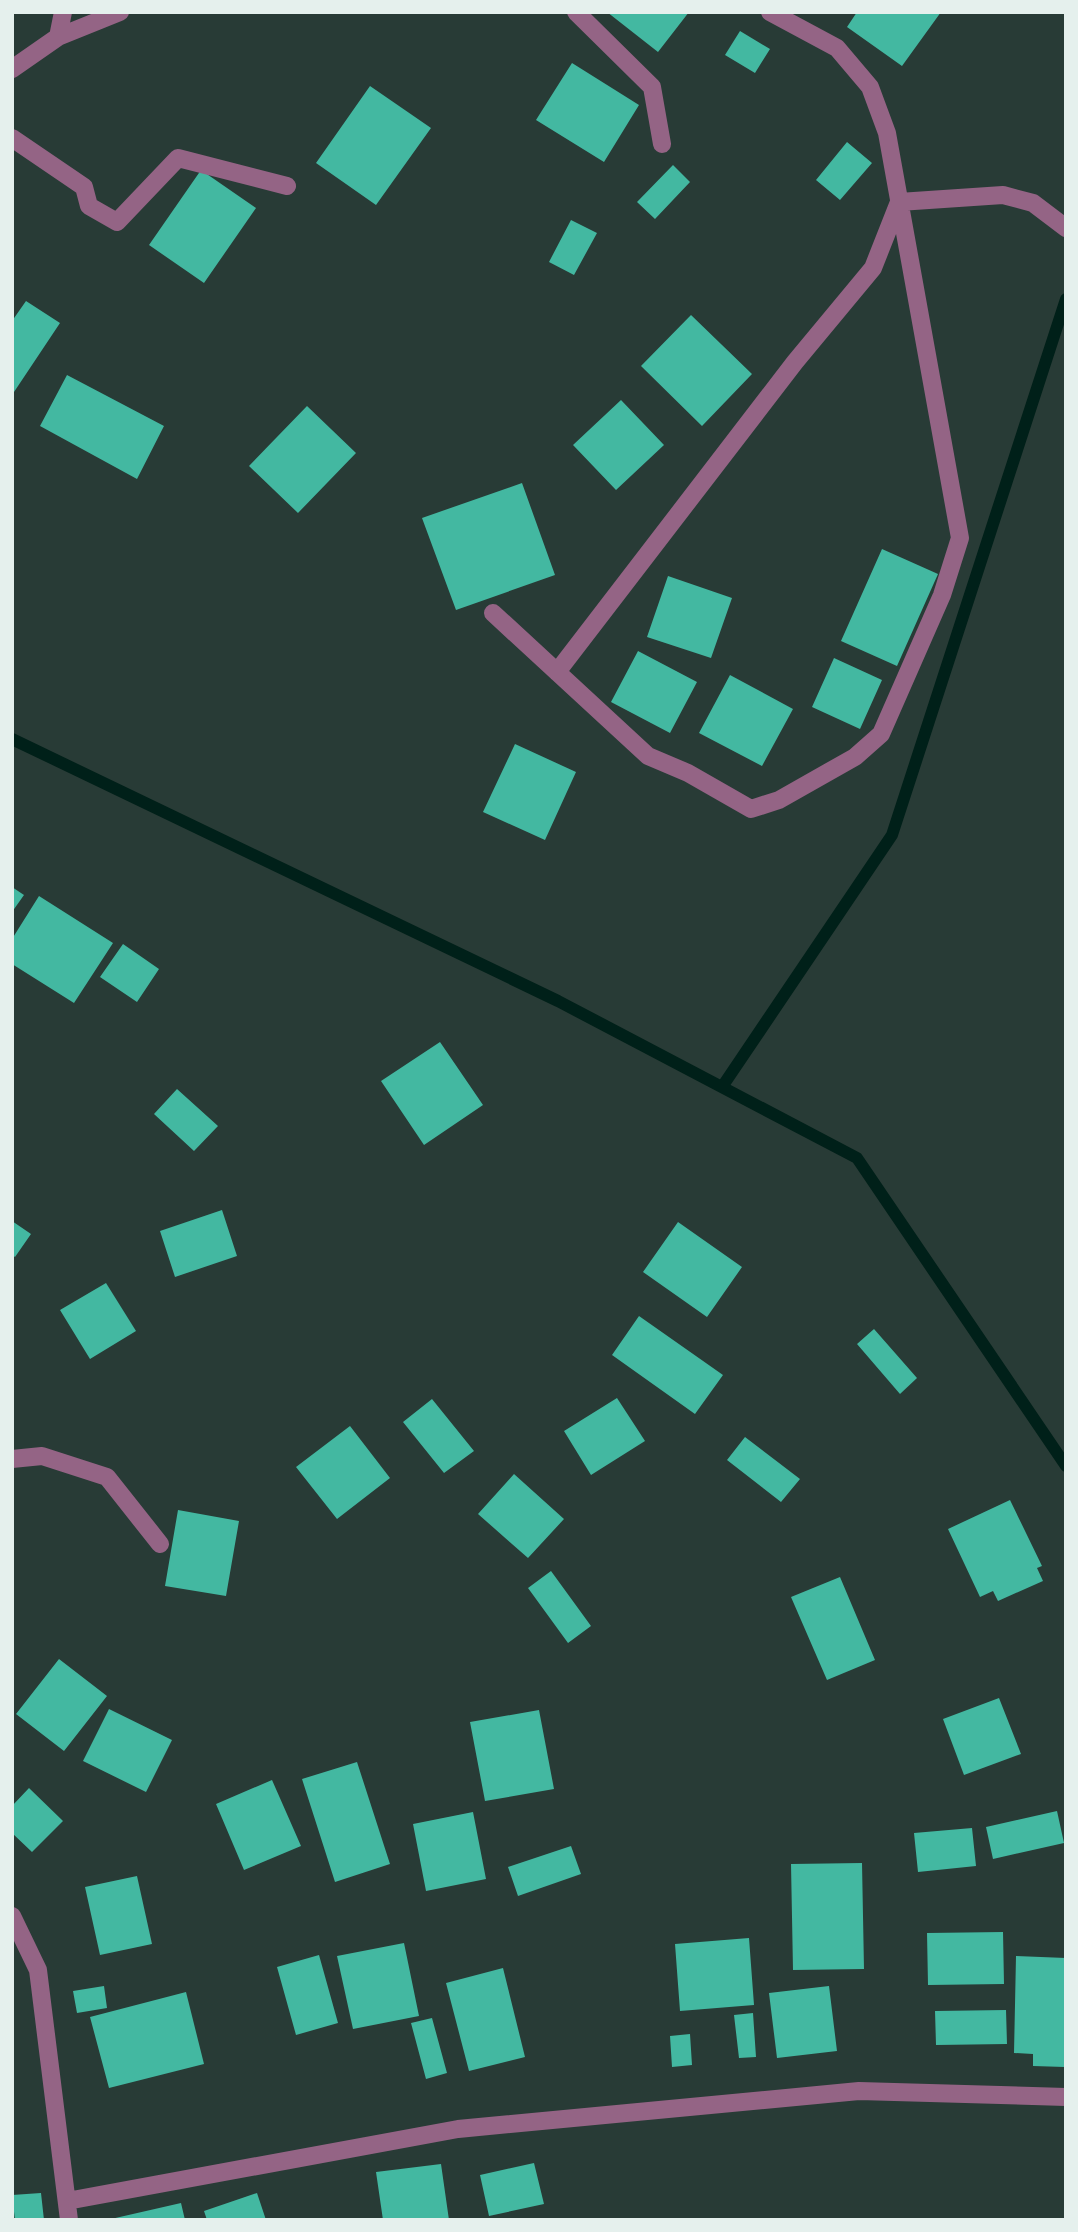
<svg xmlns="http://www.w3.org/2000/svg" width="1078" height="2232" viewBox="0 0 1078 2232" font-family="Ubuntu,sans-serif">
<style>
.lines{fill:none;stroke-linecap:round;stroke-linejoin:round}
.stream{stroke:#002019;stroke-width:12}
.building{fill:#43b8a1}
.minor{stroke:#946485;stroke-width:18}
</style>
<rect width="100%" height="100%" fill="#283b36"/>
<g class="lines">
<!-- stream -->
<path class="stream" d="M12 739 558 1001 857 1158 1066 1466
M722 1087 892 835 1066 299"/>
</g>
<!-- building -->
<path class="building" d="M607 12H689L658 52Z
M857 12H941L902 66 847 27Z
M740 31 770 49 755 73 725 55Z
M572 63 639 105 604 162 536 120Z
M370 86 431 128 376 205 316 163Z
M847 142 872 163 840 200 816 180Z
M673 165 690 182 655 219 637 202Z
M201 170 256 208 204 283 149 245Z
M571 220 597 233 574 275 549 262Z
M26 301 60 323 12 395V321Z
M691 315 752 374 702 426 641 366Z
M67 375 164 426 137 479 40 426Z
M621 400 664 445 616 490 573 445Z
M307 406 356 453 298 513 249 466Z
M522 483 555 575 456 610 422 518Z
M882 549 938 574 897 666 841 641Z
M668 576 732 598 711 658 647 637Z
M638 651 697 682 670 733 611 702Z
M834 658 882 680 860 729 812 707Z
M730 675 793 709 762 766 699 733Z
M515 744 576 772 545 840 483 812Z
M12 887 24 895 12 912Z
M39 896 113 943 74 1003 12 964V939Z
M123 944 159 969 137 1002 100 977Z
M440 1042 483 1105 424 1145 381 1081Z
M177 1089 218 1126 194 1151 154 1114Z
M222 1210 237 1256 175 1277 160 1231Z
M12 1221 31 1234 15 1257 12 1255Z
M678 1222 742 1267 707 1317 643 1272Z
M106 1283 136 1331 90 1359 60 1310Z
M639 1316 723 1375 695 1414 612 1355Z
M874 1329 917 1378 900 1394 857 1344Z
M617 1398 645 1441 591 1475 564 1431Z
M432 1399 474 1451 444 1473 403 1422Z
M350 1426 390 1478 337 1519 296 1467Z
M745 1437 800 1479 781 1502 727 1460Z
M514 1474 564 1519 528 1558 478 1514Z
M1010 1500 1042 1566 1037 1568 1043 1581 998 1601 993 1591 980 1597 948 1529Z
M178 1510 239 1521 226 1596 165 1586Z
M551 1571 591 1626 568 1643 528 1588Z
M840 1577 875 1660 827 1680 791 1597Z
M59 1659 107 1696 64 1751 16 1714Z
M999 1698 1021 1754 964 1775 943 1719Z
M109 1709 172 1740 146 1792 83 1761Z
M539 1710 554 1789 485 1801 470 1722Z
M357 1762 390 1864 335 1882 302 1779Z
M272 1780 301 1846 244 1870 216 1804Z
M29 1788 63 1821 32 1852 12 1833V1806Z
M1057 1811 1064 1843 993 1859 986 1827Z
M473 1812 486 1879 426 1891 413 1824Z
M972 1828 976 1866 918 1872 914 1833Z
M571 1846 581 1874 518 1896 508 1867Z
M862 1863 864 1969 793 1970 791 1864Z
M137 1876 152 1944 100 1955 85 1887Z
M1003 1932 1004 1984 928 1985 927 1933Z
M749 1938 754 2005 680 2011 675 1944Z
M404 1943 419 2016 353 2029 337 1956Z
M319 1955 338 2023 296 2035 277 1967Z
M1016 1956 1066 1958 1065 2067 1033 2066V2054L1014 2053Z
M503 1968 525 2057 469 2071 446 1983Z
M104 1986 107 2008 77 2013 73 1991Z
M829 1986 837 2051 777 2058 769 1993Z
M186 1992 204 2064 109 2088 90 2017Z
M1006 2010 1007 2044 936 2045 935 2011Z
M753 2013 756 2057 739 2058 734 2015Z
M432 2018 447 2073 426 2079 411 2023Z
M690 2034 692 2065 672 2067 670 2036Z
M534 2163 544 2204 489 2216 480 2175Z
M441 2164 449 2220H383L376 2172Z
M41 2193 44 2220H15L12 2195Z
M257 2193 266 2220H207L204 2211Z
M181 2203 185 2220H111V2219Z"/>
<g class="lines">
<!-- minor -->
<path class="minor" d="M576 12 652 87 662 144
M58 37 63 12
M12 69 58 37 120 12
M12 138 84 187 89 206 117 222 178 158 287 186
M899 202 1003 195 1033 203 1066 228
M493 613 648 756 688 773 751 809 779 800 855 757 881 734 942 595 960 538 887 133 870 87 837 48 770 12
M557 672 795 362 873 268 899 202
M12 1459 42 1456 107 1477 160 1544
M12 1916 38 1970 69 2220
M67 2201 458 2129 859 2091 1066 2097"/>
</g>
<!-- border -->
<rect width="1078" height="2232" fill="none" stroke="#e5f0ed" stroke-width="28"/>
</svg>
